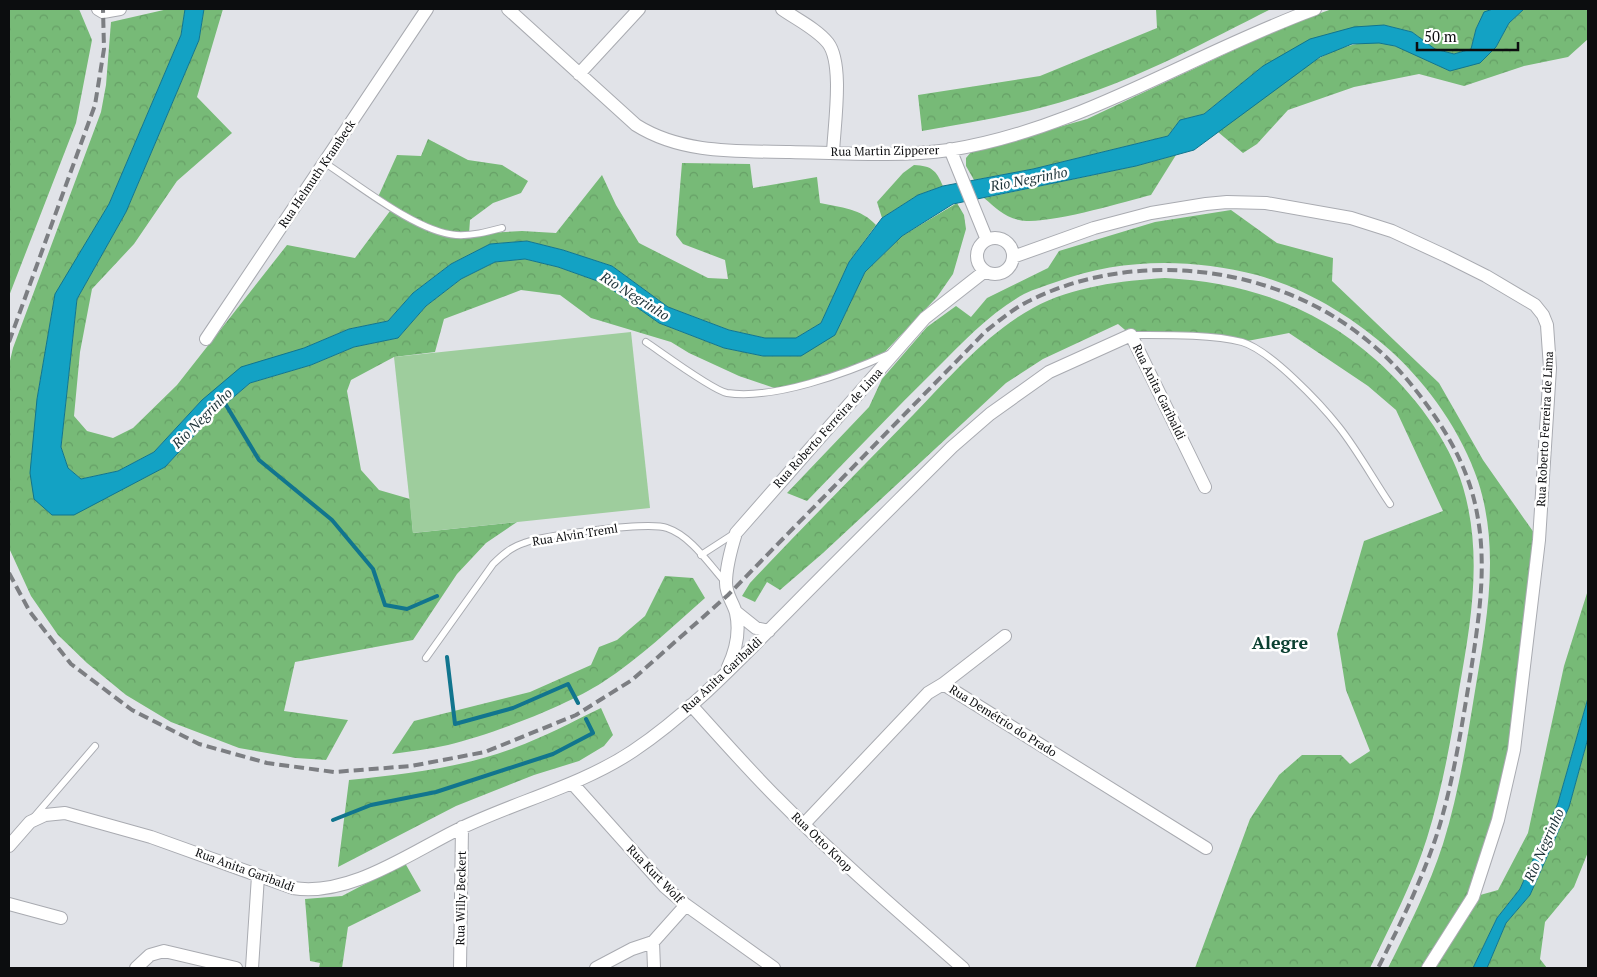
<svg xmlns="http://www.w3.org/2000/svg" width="1597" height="977" viewBox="0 0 1597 977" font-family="'PT Serif',serif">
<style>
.forest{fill:url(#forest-crowns)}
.green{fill:#9ecd9d}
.water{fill:#13a2c4;stroke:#11758e}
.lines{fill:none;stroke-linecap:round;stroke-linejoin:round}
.stream{stroke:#11758e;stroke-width:4}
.service-casing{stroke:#a9abb1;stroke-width:8}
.minor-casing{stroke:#a9abb1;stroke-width:14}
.service{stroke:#fff;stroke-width:6}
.minor{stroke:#fff;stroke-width:12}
.rail{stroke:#7c7e82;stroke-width:4;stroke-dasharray:10 5;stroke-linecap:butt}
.labels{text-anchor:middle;stroke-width:5;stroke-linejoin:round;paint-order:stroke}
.street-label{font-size:12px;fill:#0c0d0f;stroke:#fff}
.water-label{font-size:14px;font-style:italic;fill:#1d3238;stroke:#fff}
.district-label{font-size:18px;font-weight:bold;fill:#0b4031;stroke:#fff}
</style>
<defs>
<pattern id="forest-crowns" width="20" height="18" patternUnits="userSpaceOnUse" patternTransform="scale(1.25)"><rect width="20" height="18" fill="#77ba77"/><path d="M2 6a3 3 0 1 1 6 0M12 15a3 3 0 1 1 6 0" fill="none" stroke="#669f66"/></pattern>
</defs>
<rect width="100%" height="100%" fill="#e1e3e8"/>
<!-- forest -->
<path class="forest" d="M9 9H79L92 40 76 123 9 296Z
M168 9H185L181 35 109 204 55 295 37 399 74 514 165 467 215 413 250 383 311 365 354 347 398 338 426 306 461 279 495 262 525 259 558 267 603 283 659 323 724 348 763 356 835 335 865 272 902 236 957 203 964 215 966 229 953 274 937 297 879 358 780 390 739 376 689 353 671 342 591 318 560 295 521 290 444 319 435 352 394 357 351 380 347 391 361 470 379 490 410 499 413 533 517 522 486 543 457 574 413 640 295 662 284 711 348 720 326 760 296 758 239 748 171 722 126 695 87 663 58 635 31 596 9 548V365L13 348 101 112 106 85 111 22Z
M204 9H223L197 97 232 133 177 181 134 244 92 289 80 352 74 416 87 431 113 438 133 428 177 385 287 245 355 258 393 207 378 197 397 155 421 156 428 139 468 160 502 165 528 181 521 193 493 203 470 220 469 234 522 231 556 233 602 175 616 205 639 243 708 278 728 279 725 260 683 244 676 235 682 163 750 164 753 188 817 177 820 203C840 207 862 209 876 225L849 262 821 323 796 338H765L729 330 668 307 612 266 563 250 527 241 490 244 451 264 413 293 388 321 349 329 304 348 202 400 154 452 118 471 81 479 68 468 61 447 77 299 126 212 199 40Z
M1156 9H1271C1207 41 1142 77 1074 98 1025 114 973 122 922 131L918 95 1040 76 1157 28Z
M1332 9H1493L1484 13 1476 29 1471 49 1454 54 1435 49 1412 32 1384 25 1263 66 1204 114 1180 120 1168 136 1033 169 974 180 966 166V158L971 152 1087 119 1287 25Z
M1524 9H1588V39L1568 57 1524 66 1464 86 1419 74 1354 87 1288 110 1257 144 1243 153 1218 132C1259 100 1326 37 1379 43 1404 45 1428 62 1451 71L1496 47 1509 23Z
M1176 155 1151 195C1123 202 1045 226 1019 220 1004 217 995 207 984 198L1136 166Z
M914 165C932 166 936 170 943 186L918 195 882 218 877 202 903 173Z
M1231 210 1277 243 1333 258 1332 281 1439 383 1483 460 1539 540 1514 750 1473 897 1498 890 1528 833 1564 666 1588 590V698L1558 803 1520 889 1497 918 1473 968H1388C1408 928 1429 887 1443 844 1458 796 1466 746 1474 697 1486 625 1501 552 1478 481 1462 433 1429 386 1392 352 1353 317 1307 289 1257 275 1189 258 1121 258 1056 282 1045 286 1034 289 1024 294 990 313 963 342 936 369 892 412 850 457 807 501L787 493 869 407 882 379 927 327 956 306 971 317 987 298 1048 268 1059 251 1155 222Z
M1165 278C1244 282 1317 306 1376 360 1413 393 1449 439 1463 487 1483 555 1471 622 1459 690 1451 740 1442 790 1427 838 1413 883 1390 926 1370 968H1195L1250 819 1279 775 1302 755H1341L1350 764 1370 751 1346 690 1337 634 1364 541 1443 511 1396 410 1368 386 1289 333 1242 342 1187 336 1131 335 1118 324 1043 359 1006 383 823 553 780 590 767 582 755 602 742 596 750 583C804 526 859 470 914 414 950 377 987 333 1033 308 1073 286 1121 281 1165 278Z
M665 576 693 578 705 598C672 627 640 658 603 682 564 707 493 734 448 745 430 749 411 751 392 754L414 721 530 692 591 665 599 647 617 640 645 616Z
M601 708 613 735 604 746 579 761 534 775 456 806 338 867 349 780C404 774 462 768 514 748 544 737 572 722 601 708Z
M1588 738V852L1574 887 1545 922 1540 959 1547 968H1487L1506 923 1530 895 1569 807Z
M405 863 421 891 348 927 342 968H319L320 963 310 961 305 899 342 896Z"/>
<!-- green -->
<path class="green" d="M631 332 650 508 413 533 394 357Z"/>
<!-- water -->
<path class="water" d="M185 9H204L199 40 126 212 77 299 61 447 68 468 81 479 118 471 154 452 202 400 241 367 304 348 349 329 388 321 413 293 451 264 490 244 527 241 563 250 612 266 668 307 729 330 765 338H796L821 323 849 262 882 218 918 195 943 186 1033 169 1168 136 1180 120 1204 114 1263 66 1310 39 1354 27 1384 25 1412 32 1435 49 1454 54 1471 49 1476 29 1484 12 1493 9H1524L1509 23 1496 47 1480 63 1450 71 1395 46 1379 43 1352 44 1320 57 1194 150 1136 166 953 204 902 236 865 272 835 335 801 356H763L724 348 659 323 603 283 558 267 525 259 495 262 461 279 426 306 398 338 354 347 311 365 250 383 215 413 165 467 74 515H52L34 499 30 473 37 399 55 294 109 204 181 35Z
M1588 698V738L1569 807 1530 895 1506 923 1487 968H1473L1497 918 1520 889 1558 803Z"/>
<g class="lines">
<!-- stream -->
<path class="stream" d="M223 400 259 460 332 520 373 569 385 605 407 609 437 596
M447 657 455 724 513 708 568 684 578 703
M333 820 371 805 436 792 553 754 593 733 586 719"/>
<!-- service casing -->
<g class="service-casing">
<path id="service" d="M325 163C359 185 417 232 456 235 472 236 487 232 502 228
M1131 335C1163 335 1212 334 1242 342 1270 350 1321 404 1339 427 1358 451 1373 479 1390 504
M646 342C661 352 712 390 727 393 774 400 847 373 889 354
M701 555 735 533
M426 658 493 564C502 555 511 547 524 543 544 535 649 521 667 528 691 536 709 564 725 582
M34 817 95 746"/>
</g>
<!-- minor casing -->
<g class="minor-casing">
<path id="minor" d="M98 9 103 12 120 9
M508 9 636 125C682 154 737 151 790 152 839 153 901 157 949 150 1080 129 1192 54 1315 9
M782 9C796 19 817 29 828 43 844 64 834 126 833 153
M579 74 639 9
M950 149 987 240
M977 256a18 18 0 1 1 36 0a18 18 0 1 1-36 0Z
M1013 257 1094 228 1151 213 1206 204 1227 202 1266 203 1351 218 1392 231 1446 256 1486 276 1535 305 1543 315 1547 325 1550 368 1539 540 1514 750 1498 820 1473 897 1428 968
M206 339 427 9
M736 612 756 628 769 631
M728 667C736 650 740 631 736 613 733 602 726 595 726 583 726 566 731 549 736 533L925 318 985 271
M943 684 1005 636
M691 705C720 737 747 768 777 798 836 858 900 913 963 968
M572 783 665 887 686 905 774 968
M804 824 928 693 943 684 1206 848
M9 846 30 822 45 815 65 813 151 837 293 888C348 897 407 855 455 831 513 802 579 787 633 751 691 712 739 660 788 611 842 556 897 502 952 447L990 414 1049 372 1131 335 1205 487
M9 904 61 918
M653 942 654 968
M136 968 150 955 164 951 236 968
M252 968 258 876
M460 968 462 827
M596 968 632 949 653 942 686 905"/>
</g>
<!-- service -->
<use href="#service" class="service"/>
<!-- minor -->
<use href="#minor" class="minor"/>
<!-- rail -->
<path class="rail" d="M9 342 95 105 104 49 103 9
M9 573 30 612 71 664 132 710 199 744 267 763 334 772 411 766 485 752 576 715 632 680 728 595 986 331C1000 320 1014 308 1031 300 1136 248 1277 265 1368 341 1389 358 1407 378 1424 401 1450 436 1471 474 1478 519 1487 572 1478 624 1470 677 1461 730 1452 791 1434 843 1419 886 1399 927 1378 968"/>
</g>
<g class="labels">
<!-- street labels -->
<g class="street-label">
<text transform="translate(885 151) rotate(-1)" y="4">Rua Martin Zipperer</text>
<text transform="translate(317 174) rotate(-56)" y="4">Rua Helmuth Krambeck</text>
<text transform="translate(1159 392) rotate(64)" y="4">Rua Anita Garibaldi</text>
<text transform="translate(828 428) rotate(-48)" y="4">Rua Roberto Ferreira de Lima</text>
<text transform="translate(1545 429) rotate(-87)" y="4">Rua Roberto Ferreira de Lima</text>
<text transform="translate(575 535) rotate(-9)" y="4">Rua Alvin Treml</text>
<text transform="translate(722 675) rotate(-43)" y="4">Rua Anita Garibaldi</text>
<text transform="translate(1003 721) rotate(32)" y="4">Rua Demétrio do Prado</text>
<text transform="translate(822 842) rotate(44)" y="4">Rua Otto Knop</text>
<text transform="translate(245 870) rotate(20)" y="4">Rua Anita Garibaldi</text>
<text transform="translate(655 874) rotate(46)" y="4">Rua Kurt Wolf</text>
<text transform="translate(461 898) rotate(-89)" y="4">Rua Willy Beckert</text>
</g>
<!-- water labels -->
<g class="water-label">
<text transform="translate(1029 179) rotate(-11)" y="5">Rio Negrinho</text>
<text transform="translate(635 296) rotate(32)" y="5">Rio Negrinho</text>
<text transform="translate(202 418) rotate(-45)" y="5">Rio Negrinho</text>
<text transform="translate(1544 845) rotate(-66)" y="5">Rio Negrinho</text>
</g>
<!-- district labels -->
<g class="district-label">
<text x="1280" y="649">Alegre</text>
</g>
</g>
<!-- border -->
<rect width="1597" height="977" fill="none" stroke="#0c0d0f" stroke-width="20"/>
<!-- scale -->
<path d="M1417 42v8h101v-8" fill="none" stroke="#0c0d0f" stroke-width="2.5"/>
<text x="1424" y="42" font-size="15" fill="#0c0d0f" stroke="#ffffff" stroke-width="4" paint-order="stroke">50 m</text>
</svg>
